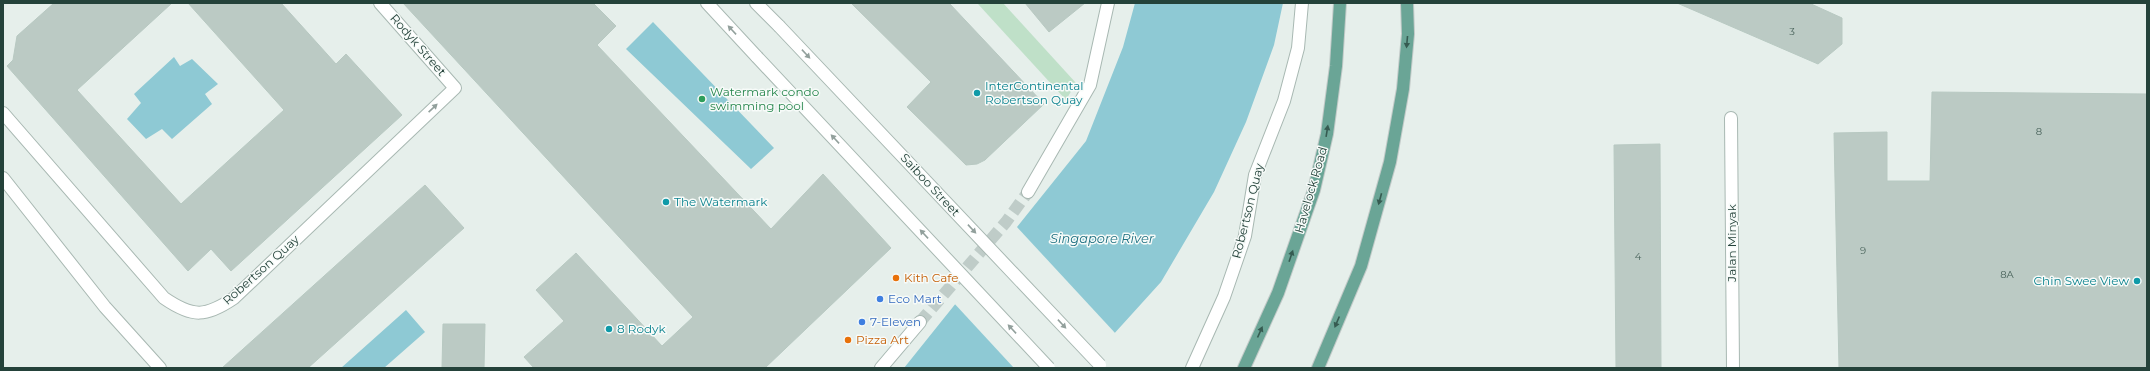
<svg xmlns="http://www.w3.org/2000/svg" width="2150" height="371" viewBox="0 0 2150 371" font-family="Montserrat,sans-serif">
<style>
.green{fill:#bfe0c8}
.water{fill:#8ec9d4}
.pier{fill:#e6efeb}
.building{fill:#bbcac4;stroke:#b8c9c2}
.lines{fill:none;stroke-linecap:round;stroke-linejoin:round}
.pedestrian-tunnel{stroke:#bfccc8;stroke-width:12;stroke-dasharray:12 6;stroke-linecap:butt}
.pedestrian-casing{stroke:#a8b8b2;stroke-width:14}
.minor-casing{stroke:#a8b8b2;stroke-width:14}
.tertiary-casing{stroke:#a8b8b2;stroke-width:14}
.primary-casing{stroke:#c2cac8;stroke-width:14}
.pedestrian{stroke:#fff;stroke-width:12}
.minor{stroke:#fff;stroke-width:12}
.tertiary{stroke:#fff;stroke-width:12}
.primary{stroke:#6aa596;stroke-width:12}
.tertiary-bridge-casing{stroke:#a8b8b2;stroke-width:14;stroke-linecap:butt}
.tertiary-bridge{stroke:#fff;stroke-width:12}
.oneway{fill:#92a09c}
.oneway2{fill:#365b51}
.culture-dot{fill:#0f9aa8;stroke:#f7fbf9;stroke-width:1.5}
.leisure-dot{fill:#2e9e5b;stroke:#f7fbf9;stroke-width:1.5}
.food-dot{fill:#e8710a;stroke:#f7fbf9;stroke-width:1.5}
.shop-dot{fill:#3f7fe0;stroke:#f7fbf9;stroke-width:1.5}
.labels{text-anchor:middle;stroke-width:3;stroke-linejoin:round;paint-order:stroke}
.number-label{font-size:10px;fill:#4a645c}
.street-label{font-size:12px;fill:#24423a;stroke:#f7fbf9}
.culture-label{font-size:12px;fill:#0d838f;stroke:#f7fbf9;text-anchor:start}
.leisure-label{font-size:12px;fill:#27864d;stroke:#f7fbf9;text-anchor:start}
.food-label{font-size:12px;fill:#c56008;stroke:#f7fbf9;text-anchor:start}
.shop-label{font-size:12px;fill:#366cbe;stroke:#f7fbf9;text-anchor:start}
.water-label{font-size:13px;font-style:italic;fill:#1c6f80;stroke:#f7fbf9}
</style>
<rect width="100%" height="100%" fill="#e6efeb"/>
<!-- green -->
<path class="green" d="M1003 3 1076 83 1066 100 978 4Z"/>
<!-- water -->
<path class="water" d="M1135 3H1283L1274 45 1246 122 1214 192 1161 282 1083 368H904L1086 141 1123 47Z
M653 22 774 148 751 169 626 49Z
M174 57 180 66 192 59 218 84 205 94 212 104 172 139 162 129 146 139 127 119 141 103 134 94Z
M406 310 425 332 384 368H341Z"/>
<!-- pier -->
<path class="pier" d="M1016 226 1116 334 1085 368H1014L953 302Z"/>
<!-- building -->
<path class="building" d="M54 3H172L77 90 181 204 284 110 188 3H281L336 64 346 54 402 115 231 271 211 249 188 271 7 66 13 60 17 36Z
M403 3H593L616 26 597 45 771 229 823 174 891 248 765 368H534L524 357 564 321 536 290 576 253 662 346 693 317Z
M851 3H949L1044 104 985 160 977 164 966 165 907 107 931 82Z
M1025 3H1085L1049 32Z
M1677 3H1809L1842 18V44L1818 64Z
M1932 92 2147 94V368H1839L1834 133 1887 132V181H1930Z
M1660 144 1661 368H1616L1614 145Z
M425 185 464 228 308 368H222Z
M443 324H485L484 368H442Z"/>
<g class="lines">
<!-- pedestrian-tunnel -->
<path class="pedestrian-tunnel" d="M920 322 1006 222 1028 192"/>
<!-- pedestrian casing -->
<g class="pedestrian-casing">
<path id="pedestrian" d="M3 178 105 307 160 368
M1028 192 1090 85 1108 3
M881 368 920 322
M1192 368 1224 297 1245 236 1255 175 1284 101 1298 48 1302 3"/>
</g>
<!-- minor casing -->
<g class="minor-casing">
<path id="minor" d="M3 113 164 298C193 318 206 317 234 298L455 88 380 3
M1731 118 1733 368"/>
</g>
<!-- tertiary casing -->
<g class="tertiary-casing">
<path id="tertiary" d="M707 3 757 57
M756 3 779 26"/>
</g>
<!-- primary casing -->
<g class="primary-casing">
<path id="primary" d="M1244 368 1278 293 1314 190 1327 134 1336 66 1340 3
M1318 368 1361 266 1390 162 1403 89 1408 34 1407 3"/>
</g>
<!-- pedestrian -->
<use href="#pedestrian" class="pedestrian"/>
<!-- minor -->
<use href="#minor" class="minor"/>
<!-- tertiary -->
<use href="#tertiary" class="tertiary"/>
<!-- primary -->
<use href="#primary" class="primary"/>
<!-- tertiary-bridge casing -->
<g class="tertiary-bridge-casing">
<path id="tertiary-bridge" d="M779 26 1100 365
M757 57 1049 368"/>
</g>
<!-- tertiary-bridge -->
<use href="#tertiary-bridge" class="tertiary-bridge"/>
</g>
<!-- one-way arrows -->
<defs><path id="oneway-solid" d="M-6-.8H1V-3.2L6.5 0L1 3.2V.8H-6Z"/></defs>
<g class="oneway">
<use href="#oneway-solid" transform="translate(732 30) rotate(-133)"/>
<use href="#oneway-solid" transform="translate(806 54) rotate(47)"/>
<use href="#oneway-solid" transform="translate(433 108) rotate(-43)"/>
<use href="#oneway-solid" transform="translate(835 139) rotate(-133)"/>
<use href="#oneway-solid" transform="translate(972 229) rotate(47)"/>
<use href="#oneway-solid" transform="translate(924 234) rotate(-133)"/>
<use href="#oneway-solid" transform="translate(1062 324) rotate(47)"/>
<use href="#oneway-solid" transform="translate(1012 329) rotate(-133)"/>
</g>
<g class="oneway2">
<use href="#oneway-solid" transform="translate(1407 42) rotate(95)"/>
<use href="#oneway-solid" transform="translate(1327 131) rotate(-81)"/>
<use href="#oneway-solid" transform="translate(1380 199) rotate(105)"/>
<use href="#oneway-solid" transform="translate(1291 256) rotate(-71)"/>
<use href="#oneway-solid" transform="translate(1337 322) rotate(113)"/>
<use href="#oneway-solid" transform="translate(1260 332) rotate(-66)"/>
</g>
<!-- markers -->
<g class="culture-dot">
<circle cx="977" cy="93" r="4"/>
<circle cx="666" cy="202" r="4"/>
<circle cx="2137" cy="281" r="4"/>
<circle cx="609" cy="329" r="4"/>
</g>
<circle class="leisure-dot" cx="702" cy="99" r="4"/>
<g class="food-dot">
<circle cx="896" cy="278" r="4"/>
<circle cx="848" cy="340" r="4"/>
</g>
<g class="shop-dot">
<circle cx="880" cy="299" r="4"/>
<circle cx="862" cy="322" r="4"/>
</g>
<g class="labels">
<!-- number labels -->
<g class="number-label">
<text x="1792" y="35">3</text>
<text x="2039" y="135">8</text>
<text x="1863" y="254">9</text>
<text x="1638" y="260">4</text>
<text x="2007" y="278">8A</text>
</g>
<!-- street labels -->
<g class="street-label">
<text transform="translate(418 45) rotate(49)" y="4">Rodyk Street</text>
<text transform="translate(930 185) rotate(47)" y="4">Saiboo Street</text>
<text transform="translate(1311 190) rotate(-74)" y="4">Havelock Road</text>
<text transform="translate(1248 211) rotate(-76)" y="4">Robertson Quay</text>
<text transform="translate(1732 243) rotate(-90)" y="4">Jalan Minyak</text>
<text transform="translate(261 270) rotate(-42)" y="4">Robertson Quay</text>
</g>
<!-- culture labels -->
<g class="culture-label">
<text x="985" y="90">InterContinental<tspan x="985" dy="14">Robertson Quay</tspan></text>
<text x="674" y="206">The Watermark</text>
<text x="2129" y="285" text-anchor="end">Chin Swee View</text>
<text x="617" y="333">8 Rodyk</text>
</g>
<!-- leisure labels -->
<g class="leisure-label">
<text x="710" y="96">Watermark condo<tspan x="710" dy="14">swimming pool</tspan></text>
</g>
<!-- food labels -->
<g class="food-label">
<text x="904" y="282">Kith Cafe</text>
<text x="856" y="344">Pizza Art</text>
</g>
<!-- shop labels -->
<g class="shop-label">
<text x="888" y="303">Eco Mart</text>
<text x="870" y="326">7-Eleven</text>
</g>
<!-- water labels -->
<g class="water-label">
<text x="1102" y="243">Singapore River</text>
</g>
</g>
<!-- border -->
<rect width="2150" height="371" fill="none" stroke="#24423a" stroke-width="8"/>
</svg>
